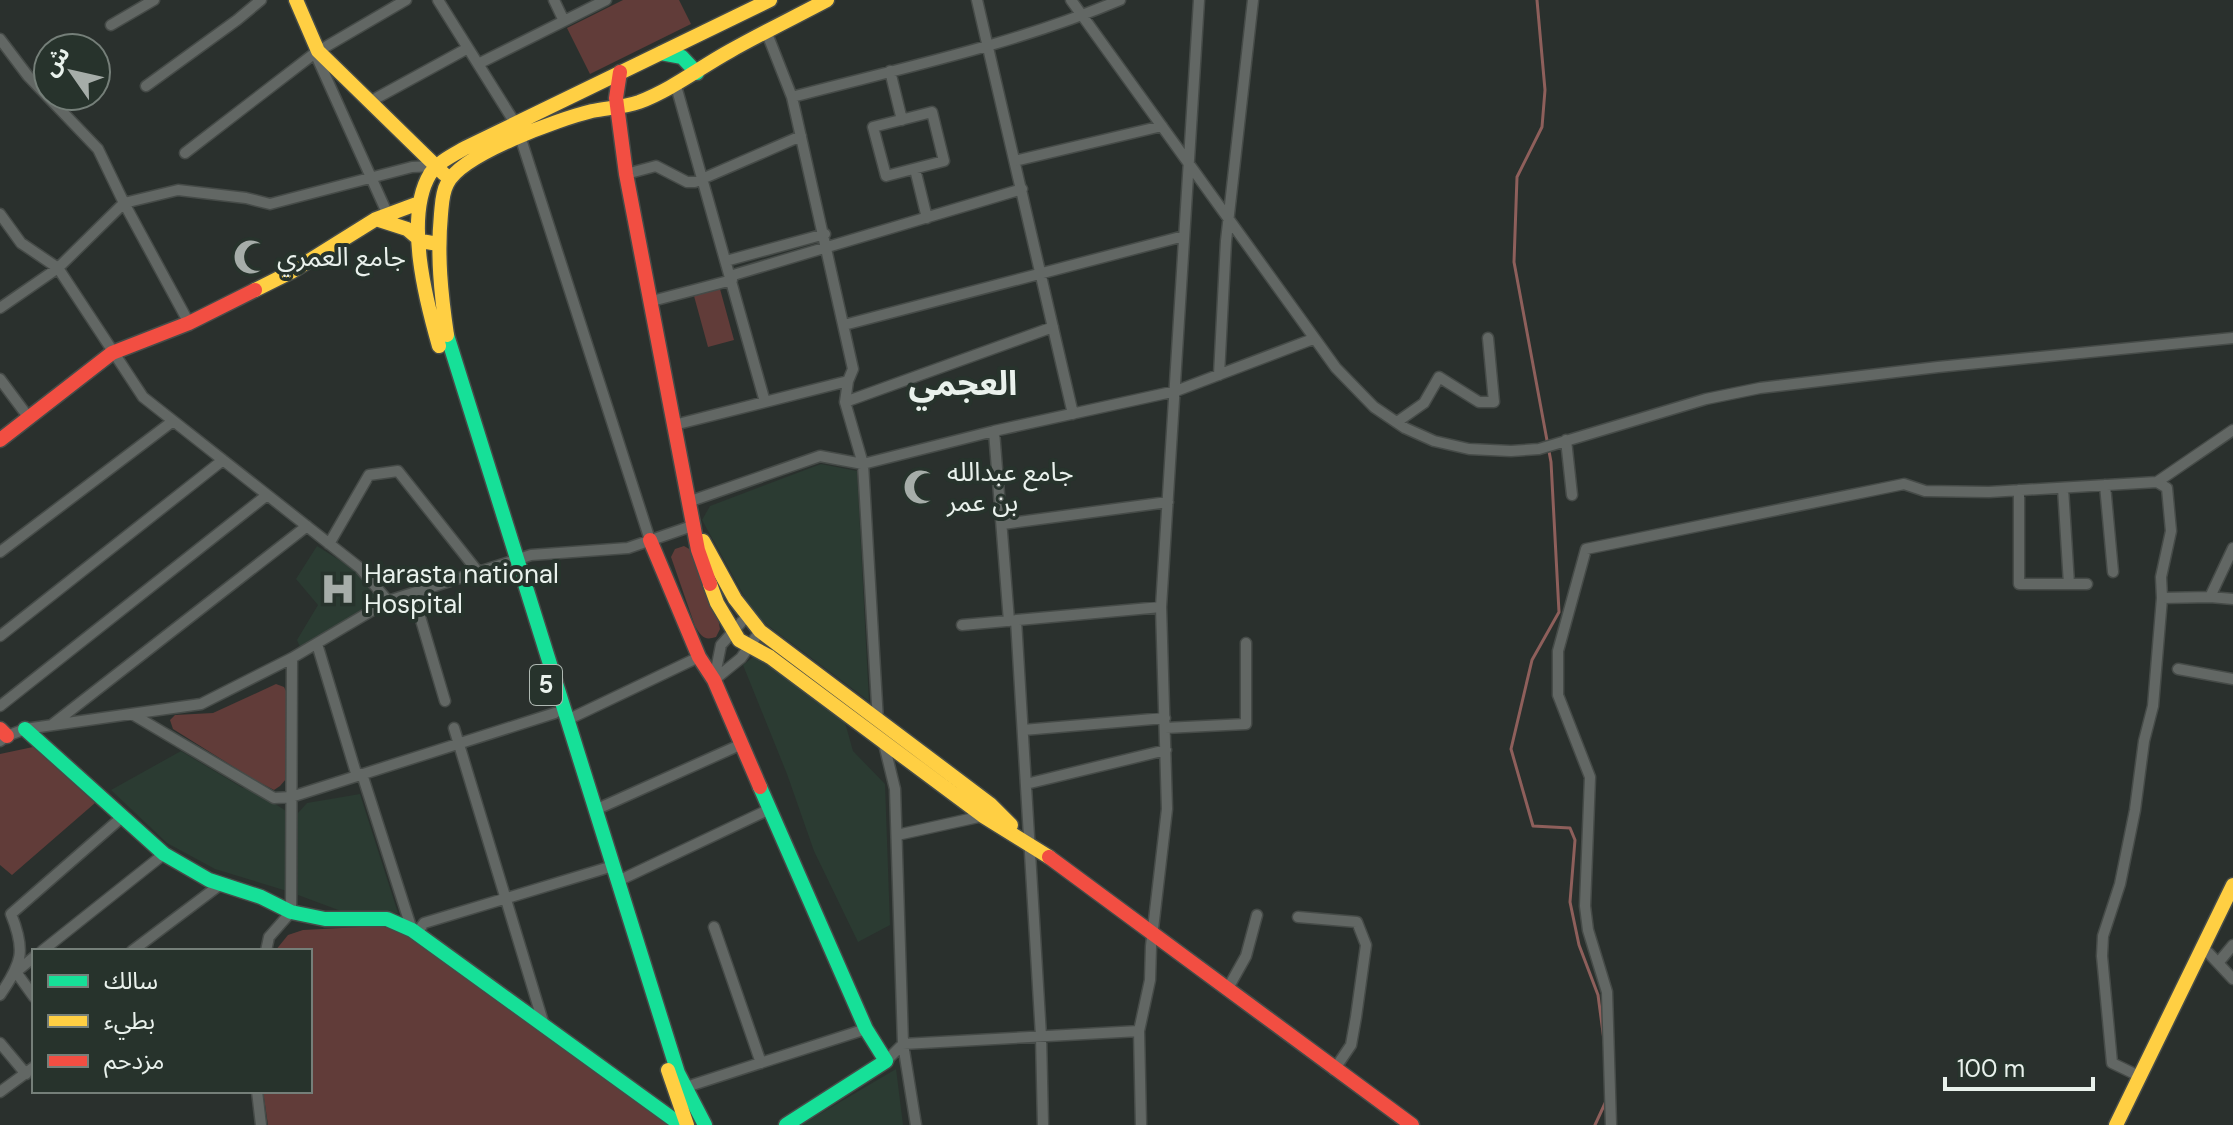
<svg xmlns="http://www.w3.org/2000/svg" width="2233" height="1125" viewBox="0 0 2233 1125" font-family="'DM Sans','Noto Sans Arabic',sans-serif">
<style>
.built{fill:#2b3b32}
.green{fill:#613c39}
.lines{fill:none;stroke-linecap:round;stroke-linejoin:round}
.stream{stroke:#8e5f5b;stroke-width:3}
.street-casing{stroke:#464b48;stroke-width:13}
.fast-casing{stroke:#464b48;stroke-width:17}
.slow-casing{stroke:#464b48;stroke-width:17}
.jam-casing{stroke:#464b48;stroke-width:17}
.street{stroke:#626764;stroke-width:10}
.fast{stroke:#16e098;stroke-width:14}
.slow{stroke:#ffcf43;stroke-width:14}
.jam{stroke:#f24e42;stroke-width:14}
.labels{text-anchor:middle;stroke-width:8;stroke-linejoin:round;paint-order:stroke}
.shield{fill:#27332c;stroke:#afb8b2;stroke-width:2}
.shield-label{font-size:24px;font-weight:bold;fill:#e9f1ec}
.poi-label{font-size:26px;fill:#e9f1ec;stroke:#27332c;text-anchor:start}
.district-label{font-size:34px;font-weight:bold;fill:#e9f1ec;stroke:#27332c}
</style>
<rect width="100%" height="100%" fill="#2a302d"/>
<!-- built -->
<path class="built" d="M821 464 857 471 869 701 766 624 753 612 702 520 710 506Z
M317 546 357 571 380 599 300 647 297 640 318 605 296 579Z
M757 654 844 719 853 751 885 784 890 925 858 942 814 851 787 774 743 665Z
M181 751 243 788 248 786 286 811 287 891 215 869 167 843 111 790Z
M360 794 398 913 341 911 298 895V813L307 803Z
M896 1069 903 1125H801Z"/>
<!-- green -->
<path class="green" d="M623 0H679L691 24 590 74 567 28Z
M720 289 734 340 708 347 694 296Z
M684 546 691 550 718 618 720 629 716 637C704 641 701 636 695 626L671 557 675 549Z
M276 684 284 687 287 693 286 779 280 786 274 790 253 779 173 729 170 720 175 715 213 713Z
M33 747 95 803 12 875 0 865V754Z
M381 926 405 933 670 1125H268L263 1091H310V951H275L288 935 303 930Z"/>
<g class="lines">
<!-- stream -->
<path class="stream" d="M1537 0 1545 90 1542 127 1517 177 1514 262 1551 462 1559 612 1532 660 1511 749 1533 826 1570 828 1575 840 1570 902 1579 945 1598 995 1604 1040
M1595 1125 1607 1099"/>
<!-- street casing -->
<g class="street-casing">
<path id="street" d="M438 0 515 123
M554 0 564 21
M977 0 1073 414
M1071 0 1336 368 1374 407 1405 428 1434 441 1469 449 1511 451 1539 449 1706 399 1760 388 1938 367 2233 338
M111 25 154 0
M766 31 792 97 853 369 848 381 845 402 863 464 878 721
M0 39 28 76 98 149 124 203 189 323
M315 53 388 215
M478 64 606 0
M890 71 902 120
M146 86 237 20 261 0
M676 86 765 402
M792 97C902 68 1016 44 1120 0
M371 101 468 48
M932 112 944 161 886 176 873 127Z
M520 136 650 540
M185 153 315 53 406 0
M1015 161 1162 126
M915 169 927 218
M626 174 656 166 687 182H695L801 136
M0 214 21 243 58 268 143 397 360 568 388 601
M726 261 825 234
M730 276 1022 189
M652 301 732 280
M0 308 58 268 124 203 178 190 246 198 270 204 412 167 435 166
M844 325 1184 236
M1219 375 1226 241 1253 0
M0 379 29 418
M845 402 1053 327
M1397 422 1424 403 1439 377 1479 402H1494L1488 338
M674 425 848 381
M994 431 1009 621
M1566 440 1572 495
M2105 485 2113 572
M2063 488 2069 584
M2019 490V584H2087
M688 502 820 456 863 464 994 431 1176 391 1313 339
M1003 524 1168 502
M329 544 369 475 398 471 479 573
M0 552 173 421
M413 593 445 701
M2210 597 2233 548
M2162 598 2210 597 2233 599
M746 617 721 645 714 680 741 658 760 631
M1016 620 1041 1036 1043 1125
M962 625 1161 607
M0 636 223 460
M317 644 356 773 362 774 412 930
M2178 669 2233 679
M0 706 267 495
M132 714 274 798 291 797 555 713
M567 720 699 657
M53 724 307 526
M454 728 544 1025
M1165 728 1246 724V643
M1023 730 1165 718
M0 741 7 736 25 729 201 704 292 658 388 601 531 555 628 548 695 525
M884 744 895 789 903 1044 886 1061
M1026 784 1166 750
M595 810 742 744
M897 835 983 816
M618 881 770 809
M1298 917 1357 922 1366 945 1356 1017 1351 1045 1334 1070
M714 927 761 1063
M417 933 424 923 613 866
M2202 946 2233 979
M42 951 164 854
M132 951 221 884
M266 951 269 937 291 912 292 658
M34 957 16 972 34 997
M2218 963 2233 945
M1227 990 1246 956 1257 915
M0 995C22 963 26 951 11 914L121 818
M0 1043 26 1074
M2139 1076 2112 1063 2102 956 2103 936 2120 884 2135 810 2144 741 2153 706 2162 598 2161 577 2171 531 2167 488 2157 482
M686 1087 866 1029
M257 1091 261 1125
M0 1092 34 1067
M916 1125 903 1044 1139 1031
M1141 1125 1139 1031 1150 980 1151 946 1167 809 1161 607 1199 0
M1611 1125 1607 992 1588 930 1585 906 1590 777 1558 695V651L1586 549 1904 484 1925 491 1989 492 2157 482 2233 430"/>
</g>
<!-- fast casing -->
<g class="fast-casing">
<path id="fast" d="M661 53 682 57 697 73
M447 335 678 1073 705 1125
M25 729 164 854 209 880 261 897 291 912 325 919H387L412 930 681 1125
M760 787 866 1029 886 1061 786 1125"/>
</g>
<!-- slow casing -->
<g class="slow-casing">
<path id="slow" d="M296 0 318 51 444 174
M376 219 407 229 421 241 438 244
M255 290 291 272 376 219 419 203
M447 335C441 294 437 256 441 214 442 204 442 193 447 184 461 154 559 119 592 111 607 108 625 107 639 102 673 89 699 68 730 51 762 33 795 17 827 0
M439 346C426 301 404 217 430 174 438 162 453 155 465 148L770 0
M703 541 735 599 760 631 990 804 1011 825
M710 584 717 603 739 640 770 657 983 816 1049 857
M668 1070 687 1125
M2116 1125 2233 885"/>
</g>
<!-- jam casing -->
<g class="jam-casing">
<path id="jam" d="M620 72 616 98 626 174 698 550 710 584
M0 440 112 353 189 323 255 290
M650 540 699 657 714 680 760 787
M0 729 7 736
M1049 857 1412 1125"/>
</g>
<!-- street -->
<use href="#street" class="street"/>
<!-- fast -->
<use href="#fast" class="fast"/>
<!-- slow -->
<use href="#slow" class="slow"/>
<!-- jam -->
<use href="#jam" class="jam"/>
</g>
<!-- icons -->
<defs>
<g id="mosque-bare" transform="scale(2.76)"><path d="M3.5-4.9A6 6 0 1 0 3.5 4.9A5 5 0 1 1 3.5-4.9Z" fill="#a6ada9" stroke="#27332c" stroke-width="2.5" paint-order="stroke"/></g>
<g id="hospital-bare" transform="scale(2.76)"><path d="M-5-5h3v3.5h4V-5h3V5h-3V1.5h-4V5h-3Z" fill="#a6ada9" stroke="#27332c" stroke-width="2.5" paint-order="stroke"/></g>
</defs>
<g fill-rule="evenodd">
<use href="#mosque-bare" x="251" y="257"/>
<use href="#mosque-bare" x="921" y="487"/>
<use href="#hospital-bare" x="338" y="589"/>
</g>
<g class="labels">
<!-- shield labels -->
<rect class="shield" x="530" y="665" width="32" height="40" rx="6"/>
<g class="shield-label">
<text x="546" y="693">5</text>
</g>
<!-- poi labels -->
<g class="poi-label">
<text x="277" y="266">جامع العمري</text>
<text x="947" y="481">جامع عبدالله<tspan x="947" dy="30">بن عمر</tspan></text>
<text x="364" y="583">Harasta national<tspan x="364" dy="30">Hospital</tspan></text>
</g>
<!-- district labels -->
<g class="district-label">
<text x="963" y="395">العجمي</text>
</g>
</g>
<!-- legend -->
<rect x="32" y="949" width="280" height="144" fill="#27332c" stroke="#757f79" stroke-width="2"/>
<rect x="48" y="975" width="40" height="12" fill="#16e098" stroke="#757f79" stroke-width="2"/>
<text x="104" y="989" font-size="24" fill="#e9f1ec">سالك</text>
<rect x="48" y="1015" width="40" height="12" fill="#ffcf43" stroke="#757f79" stroke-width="2"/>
<text x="104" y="1029" font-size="24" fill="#e9f1ec">بطيء</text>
<rect x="48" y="1055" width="40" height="12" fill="#f24e42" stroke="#757f79" stroke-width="2"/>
<text x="104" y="1069" font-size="24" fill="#e9f1ec">مزدحم</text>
<!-- north arrow -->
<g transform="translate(72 72) rotate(304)"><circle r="38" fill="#27332c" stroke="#757f79" stroke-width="2"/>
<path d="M0-6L14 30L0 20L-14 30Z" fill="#a6ada9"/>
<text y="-12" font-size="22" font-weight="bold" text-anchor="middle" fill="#e9f1ec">ش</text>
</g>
<!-- scale -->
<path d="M1945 1077v12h148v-12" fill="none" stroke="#e9f1ec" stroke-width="4"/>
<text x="1957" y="1077" font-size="24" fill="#e9f1ec" stroke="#27332c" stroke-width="6" paint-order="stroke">100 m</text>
</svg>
